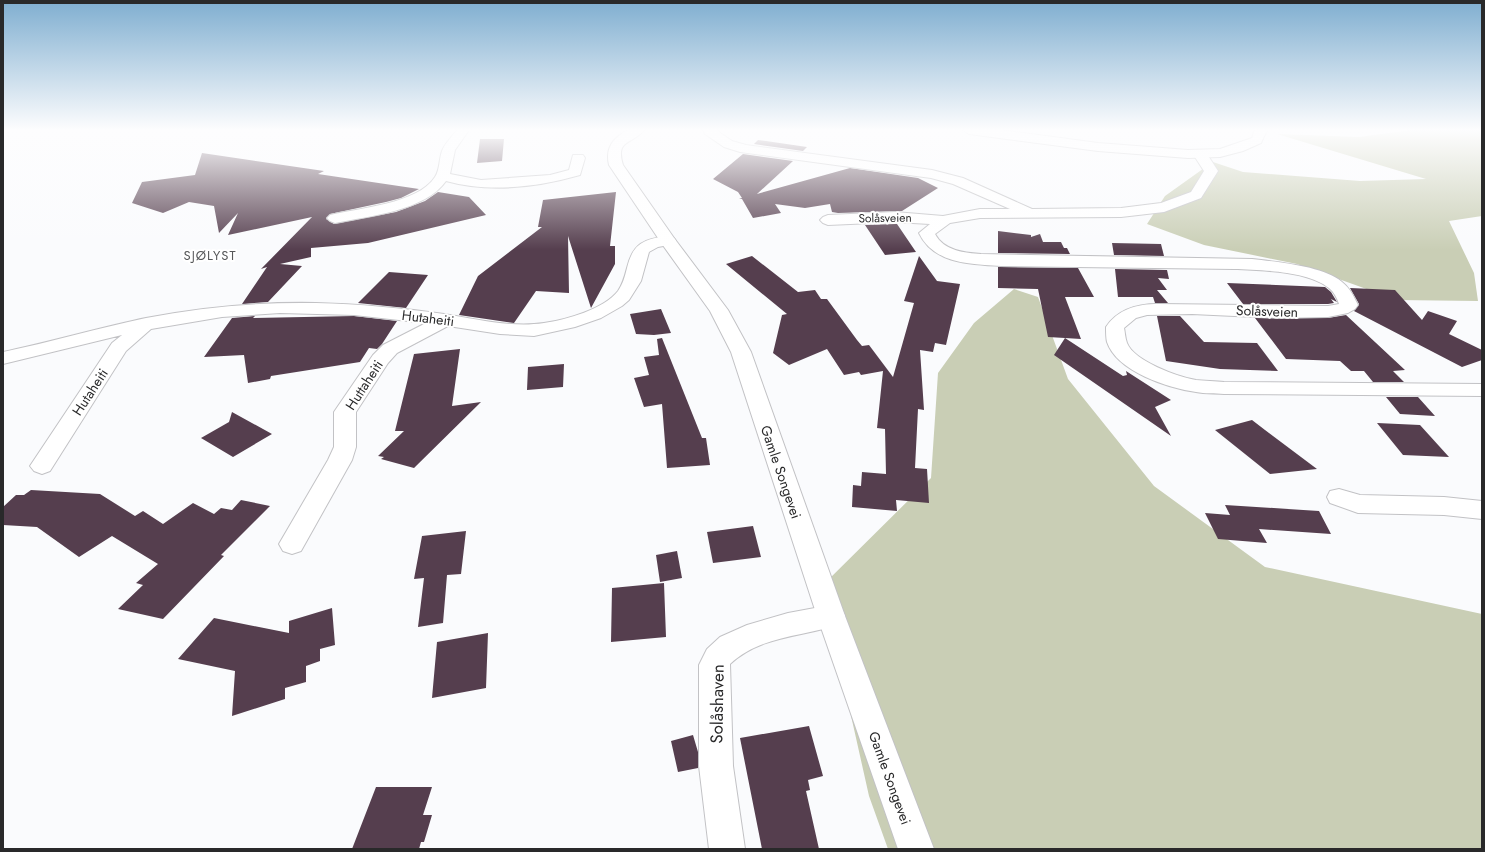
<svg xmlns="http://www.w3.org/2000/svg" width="1485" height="852" viewBox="0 0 1485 852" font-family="Jost,sans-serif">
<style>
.green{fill:#c9ceb5}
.building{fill:#553e4e}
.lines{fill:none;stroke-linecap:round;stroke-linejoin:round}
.minor-casing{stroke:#c2c2c5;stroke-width:2}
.major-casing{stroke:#c2c2c5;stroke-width:2}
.minor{fill:#fff;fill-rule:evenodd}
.major{fill:#fff;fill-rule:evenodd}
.labels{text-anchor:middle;stroke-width:4;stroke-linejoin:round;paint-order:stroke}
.far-street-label{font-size:12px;fill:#29292a;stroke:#fff}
.far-neighbourhood-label{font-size:13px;letter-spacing:1px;fill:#57585a;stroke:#fff}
.street-label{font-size:14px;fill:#29292a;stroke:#fff}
.near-street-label{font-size:17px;fill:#29292a;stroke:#fff}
</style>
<rect width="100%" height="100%" fill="#fafbfd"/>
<!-- green -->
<path class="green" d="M1411 130H1482V216L1449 221 1474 273 1478 301 1397 300 1297 264 1204 245 1147 224 1165 196 1207 166 1210 161 1243 172 1360 181 1426 179 1277 134 1359 137Z
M1014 289 1038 297 1068 379 1154 486 1265 567 1482 614V849H888L869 796 822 586 931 478 938 373 974 323Z"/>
<!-- building -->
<path class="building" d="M480 139H504L502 161 477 163Z
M758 140 766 141 807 147 803 151 754 144Z
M202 153 324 171 318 174 419 189 401 198 386 202 330 214 326 219 334 224 396 212 425 201 438 192 469 197 486 215 368 243 311 248V257L280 264 302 266 268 302 242 304 267 267 261 269 312 217 228 235 238 213 219 233 214 206 189 202 163 213 132 203 142 182 195 175Z
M743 154 793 161 757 194 850 168 918 178 938 188 902 211 838 213 832 212 830 204 805 208 775 204 781 213 753 218 742 199H739L742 198 738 192 713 179Z
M616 192 610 246H615V264L591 308 568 236 569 293 536 291 514 323 459 315 478 276 542 227H538L543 200Z
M896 224H897L916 252 885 255 865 225Z
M998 231 1031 235V237L1040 234 1043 242H1061L1064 248H1067L1070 254 998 253Z
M1112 243 1161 244 1164 256 1114 255Z
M752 256 798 292 815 290 821 299H827L857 340 862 346 869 345 893 377 914 303 904 301 919 256 937 281 960 284 946 345 935 343 933 352 920 350 924 410 918 409 915 468 927 469 929 503 896 500 897 511 852 507 853 485 861 486 862 472 886 474 885 429 877 428 883 371 861 375 859 372 844 375 827 349 789 365 773 353 782 315 787 314 726 264Z
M998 267 1078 268 1094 297H1065L1081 339 1065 338 1123 376 1127 375 1126 371 1171 400 1155 407 1171 436 1054 355 1065 338 1048 337 1038 289 998 288Z
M1115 269 1167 270 1169 279 1158 278 1167 290H1157L1168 303H1155L1153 297H1118Z
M389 272 428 275 406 308 358 303Z
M1227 283 1325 287 1331 292 1337 302 1331 299 1334 303 1328 304H1243Z
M1350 288 1395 290 1422 320 1428 311 1457 321 1449 334 1482 350V360L1462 367 1354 311 1359 304Z
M661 309 671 333 654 335 636 334 630 314Z
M1346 315 1405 370 1393 371 1404 382H1373L1364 371H1351L1340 361 1286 359 1255 318H1328Z
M255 316 253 318 354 316 397 321 382 344 377 349 369 348 360 362 271 376 270 379 248 383 244 355 204 357 232 318Z
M1157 316H1180L1204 342 1257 343 1278 371 1220 369 1166 361Z
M662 338 702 438H706L710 465 667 468 662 404 644 407 634 378 649 375 644 357 659 355 657 339Z
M460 349 452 406 481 402 414 468 381 459 384 457 378 456 404 431H395L414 354Z
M564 364 563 387 527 390 528 367Z
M1386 397H1419H1418L1435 416 1400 414Z
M232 412 272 434 233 457 201 438 229 422Z
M1252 420 1265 430 1317 469 1270 474 1215 430Z
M1377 423 1420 425 1449 457 1403 455Z
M31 490 100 494 135 516 143 511 163 524 193 503 214 514 221 508 232 510 241 500 270 506 221 555 224 556 163 619 118 609 143 585 136 583 158 564 112 536 79 557 37 527 3 525V507L16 495H24Z
M1225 505 1319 511 1331 534 1259 529 1267 543 1218 539 1205 513 1230 515Z
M753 526 761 557 713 563 707 532Z
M466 531 461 574 447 575 443 623 418 627 424 578 414 579 422 536Z
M677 551 682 578 660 582 656 555Z
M664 583 666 637 611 642 612 588Z
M332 608 335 645 320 649V661L306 666V682L285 688V699L232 716 235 671 178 659 214 618 289 633V621Z
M488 633 486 688 432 698 437 642Z
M809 726 823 776 808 780 810 790 806 791 819 849H762L740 738Z
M693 735 698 752V768L678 772 671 741Z
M376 787H432L423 815H432L424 842H421L419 849H352Z"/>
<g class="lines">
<!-- minor casing -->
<g class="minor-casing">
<path id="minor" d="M457 130H469L455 150 450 174 481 180 550 175 569 170 573 155H583L585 158 580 175C538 187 489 193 446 181 425 211 369 216 335 223L330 221 327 218 330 215C358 208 418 204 435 177 440 170 439 159 442 151 445 143 452 137 457 130Z
M703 130H716L732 141 746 145 932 170 963 178 1032 209 1121 208 1161 203 1191 192 1204 171 1193 154 1195 151H1205L1218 171 1201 198 1164 212 1121 217 980 218 950 223 935 234C944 251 965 253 981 254L1252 259C1277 262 1323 266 1342 282 1350 288 1354 297 1358 305L1355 309 1348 313 1328 317 1279 318 1192 314 1147 315 1136 318 1124 328C1125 332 1125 338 1127 343 1134 361 1178 377 1196 380 1205 381 1215 381 1224 382L1482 384V396L1224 394C1215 393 1205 394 1196 392 1169 388 1117 372 1107 342 1106 338 1106 332 1106 327 1118 309 1137 304 1158 304L1328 306 1339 304C1337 298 1334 292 1329 288 1308 271 1261 270 1234 269L1001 266C970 264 934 264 919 233L930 224 895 222 828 225 823 223 820 220 823 217 828 215 895 212 943 216 980 209H1010L953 184 931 178 740 152 724 147 705 134Z
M668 236 674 238 676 241 674 244 658 247 649 252 641 281 629 300 622 306 601 318 575 327 534 336 500 334 448 326 397 353 388 363 356 412V447L352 460 301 551 292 554 283 551 279 544 328 460 334 447V412L373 355 383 345 426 323 354 315 280 313 222 317 151 329 126 351 50 471 42 474 34 471 30 466 112 343 122 335 3 364V352C51 342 98 328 146 318 202 307 259 302 316 303 359 304 402 308 444 314 477 319 511 328 544 323 566 320 604 309 618 291 623 284 625 276 627 268 633 243 644 239 668 236Z
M1339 489 1360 495 1444 497 1482 501V519L1444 515 1358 513 1330 503 1327 497 1330 491Z
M831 605 841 608 845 616 841 624C803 637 761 635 730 664L733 766 745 849H709L699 766V665L707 649 720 637 747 625 788 613Z"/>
</g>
<!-- major casing -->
<g class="major-casing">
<path id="major" d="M628 130H644C632 145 615 139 623 165L674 238 728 310 751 352 845 616 934 849H898L817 616 731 352 710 311 662 244 609 165C605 148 613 138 628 130Z
M963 130H1000L1098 143 1188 150 1220 149 1252 138 1255 130H1267L1261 143 1243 151 1220 157 1188 158 1098 151 969 134Z"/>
</g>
<!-- minor -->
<use href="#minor" class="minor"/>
<!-- major -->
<use href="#major" class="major"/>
</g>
<!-- sky -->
<linearGradient id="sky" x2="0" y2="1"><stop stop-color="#7faed0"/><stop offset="0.52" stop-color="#fdfdfe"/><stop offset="1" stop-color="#fdfdfe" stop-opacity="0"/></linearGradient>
<rect width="1485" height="250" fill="url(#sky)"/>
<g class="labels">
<!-- far-street labels -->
<g class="far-street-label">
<text transform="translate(885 218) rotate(-1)" y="4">Solåsveien</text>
</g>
<!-- far-neighbourhood labels -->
<g class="far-neighbourhood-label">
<text x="210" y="260">SJØLYST</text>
</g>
<!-- street labels -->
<g class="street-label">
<text transform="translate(1267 311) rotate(2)" y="5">Solåsveien</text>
<text transform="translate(428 318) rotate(7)" y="5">Hutaheiti</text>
<text transform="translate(364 385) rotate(-57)" y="5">Huttaheiti</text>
<text transform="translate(90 392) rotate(-57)" y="5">Hutaheiti</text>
<text transform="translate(781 472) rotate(71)" y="5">Gamle Songevei</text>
<text transform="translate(890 778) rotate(70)" y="5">Gamle Songevei</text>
</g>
<!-- near-street labels -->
<g class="near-street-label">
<text transform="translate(717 704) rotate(-89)" y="6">Solåshaven</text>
</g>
</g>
<!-- border -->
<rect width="1485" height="852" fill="none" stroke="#29292a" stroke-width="8"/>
</svg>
